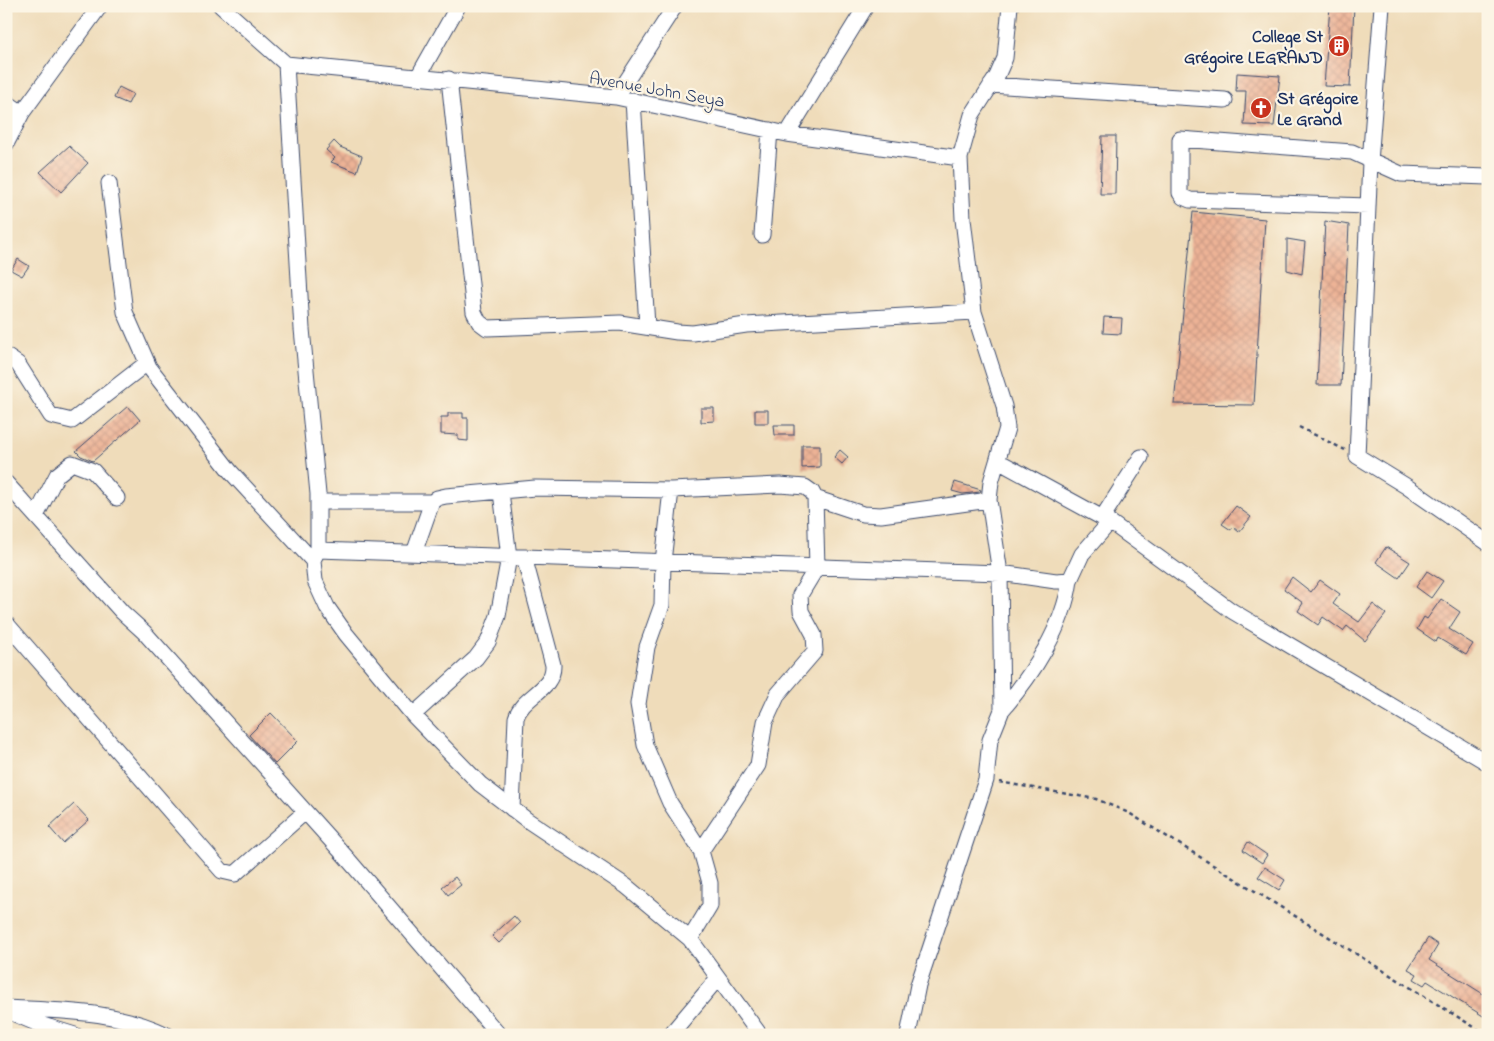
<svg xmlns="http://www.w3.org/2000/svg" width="1494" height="1041" viewBox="0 0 1494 1041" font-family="'Indie Flower',sans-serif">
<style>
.building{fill:url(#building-cross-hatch)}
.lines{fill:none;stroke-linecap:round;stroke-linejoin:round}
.minor-casing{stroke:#3b496c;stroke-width:17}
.path{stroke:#3b496c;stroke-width:2.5;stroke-dasharray:4 4;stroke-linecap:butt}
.minor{stroke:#fff;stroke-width:15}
.labels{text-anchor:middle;stroke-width:4.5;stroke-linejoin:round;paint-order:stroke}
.poi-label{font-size:18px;font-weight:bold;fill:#1b2f5e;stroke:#fcf5e5;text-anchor:end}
.street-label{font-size:18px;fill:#1b2f5e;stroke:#fcf5e5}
</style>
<defs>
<pattern id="building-cross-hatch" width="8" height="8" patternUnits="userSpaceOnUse" patternTransform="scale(1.25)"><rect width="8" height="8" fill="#edb396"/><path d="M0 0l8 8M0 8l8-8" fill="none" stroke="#cb9a84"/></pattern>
</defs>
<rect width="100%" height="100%" fill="#fcf5e5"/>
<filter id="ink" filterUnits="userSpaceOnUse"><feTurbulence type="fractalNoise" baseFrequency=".02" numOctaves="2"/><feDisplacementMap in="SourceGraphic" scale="10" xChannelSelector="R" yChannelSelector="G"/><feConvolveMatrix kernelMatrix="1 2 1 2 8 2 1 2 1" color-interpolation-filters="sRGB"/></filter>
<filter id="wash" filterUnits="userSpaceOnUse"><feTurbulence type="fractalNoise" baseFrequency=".0096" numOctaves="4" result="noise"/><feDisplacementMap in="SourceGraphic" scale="20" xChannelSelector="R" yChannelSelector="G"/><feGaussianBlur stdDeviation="1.12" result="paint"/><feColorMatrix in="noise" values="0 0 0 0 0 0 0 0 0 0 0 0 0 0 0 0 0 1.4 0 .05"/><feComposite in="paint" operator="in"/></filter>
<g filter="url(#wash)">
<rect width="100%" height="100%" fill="#efdcba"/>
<g id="blocks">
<!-- building -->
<path class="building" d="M1330 6H1354L1350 87 1324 86Z
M1237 73 1280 76 1274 126 1244 125 1246 91H1236Z
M119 87 133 94 128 104 114 98Z
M1102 136H1116L1115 194H1100Z
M334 141 340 147 362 156 357 172 331 162 335 158 326 150Z
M69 146 88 163 61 192 40 172Z
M1193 212 1265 219 1254 405 1174 404Z
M1325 221 1349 225 1341 385H1317Z
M1287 239 1305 242 1302 274 1287 270Z
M18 259 29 266 22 276 11 270Z
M1104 317 1122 318 1121 334 1103 333Z
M128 406 140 420 93 461 81 456 76 451Z
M701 408H714V421L701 422Z
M755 410H768V423H755Z
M448 413H463V418H468V441L458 440V435L441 434V417H448Z
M774 425H794V435H775Z
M802 445H820V467L802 468Z
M840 450 848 457 842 464 834 457Z
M955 482 981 490 980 492 963 494 952 491Z
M1236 506 1251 517 1239 532 1233 527 1231 530 1222 524Z
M1386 547 1410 562 1399 578 1376 562Z
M1427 571 1443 581 1431 598 1416 587Z
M1292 577 1311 592 1320 580 1340 594 1333 604 1359 622 1373 604 1386 614 1365 641 1347 626 1343 631 1323 617 1318 625 1298 611 1303 603 1284 589Z
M1441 599 1460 612 1449 629 1473 644 1466 655 1438 638 1436 642 1417 629 1424 617 1427 619Z
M271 713 298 741 275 764 249 735Z
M74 804 89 820 63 843 49 827Z
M1248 842 1267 855 1262 863 1243 850Z
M1265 867 1285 880 1279 890 1258 877Z
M455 877 461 885 448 895 442 887Z
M514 916 520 923 499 943 492 936Z
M1428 938 1438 945 1429 960 1488 997V1019L1427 981 1424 985 1414 979 1417 974 1408 969Z"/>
</g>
</g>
<g filter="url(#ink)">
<use href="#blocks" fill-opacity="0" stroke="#3b496c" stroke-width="1"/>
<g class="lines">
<!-- minor casing -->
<g class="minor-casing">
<path id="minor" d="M221 6 286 64
M1382 6 1370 162 1357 456 1406 486 1488 543
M286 64 616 97 787 134 960 158
M286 64 302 329 318 494V550L314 558
M419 75 458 6
M449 79 474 312 479 322 487 328 620 323 677 332 693 333 746 325 974 312
M991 85 1225 100
M616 97 675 6
M633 100 647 326
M6 102 22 113
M787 134 866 6
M6 144 22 113 100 6
M109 183 125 312 149 367
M1368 206 1190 200 1183 197 1180 193V139L1352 152 1401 174 1488 177
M762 235 770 130
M6 356 18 364 51 416 72 421 143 366 149 367 230 471 313 561 315 581 327 607 346 634 413 715 480 784 527 820 626 886 690 939 760 1035
M998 461 1110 522 1232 611 1488 763
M6 483 122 612 144 632 346 857 499 1035
M671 490 663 562 662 605 647 647 638 704 645 745 670 803 701 851 710 883V906L690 939
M815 498 863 514 881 515 989 500
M318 502H432
M36 516 57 475 72 463 93 471 117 498
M1102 518 1141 457
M318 550 1000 573 1056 581 1070 580 1082 554 1110 522
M414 553 432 502 437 498 446 496 535 488 671 490 780 485 805 487 812 492 815 498 817 567 800 595 801 611 814 635 815 651 778 694 765 722 758 765 701 851
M6 623 222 871 235 874 305 812
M1002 710C1032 675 1064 627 1070 580
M413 715 476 658 488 642 498 616 509 557 501 492
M512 809 516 718C522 696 554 690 553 665L524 557
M6 1008C61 1011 116 1010 167 1035
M10 1012 36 1023 75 1035
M670 1035 718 978
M908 1035 918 985 986 780 990 740 1002 710 1000 573 989 500 991 482 1007 428 1004 406 974 312 963 219 960 158 972 115 997 76 1005 58 1010 6"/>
</g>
<!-- path -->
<path class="path" d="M1299 427 1345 450
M999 782 1096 799 1129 813 1487 1035"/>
<!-- minor -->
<use href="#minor" class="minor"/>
</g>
</g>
<!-- icons -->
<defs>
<g id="building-disc" transform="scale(1.125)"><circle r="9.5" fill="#c8321e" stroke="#fcf5e5"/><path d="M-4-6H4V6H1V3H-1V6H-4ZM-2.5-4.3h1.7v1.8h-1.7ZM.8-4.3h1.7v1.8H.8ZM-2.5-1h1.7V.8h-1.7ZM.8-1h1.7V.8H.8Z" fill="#fff"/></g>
<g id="church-disc" transform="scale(1.125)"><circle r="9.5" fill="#c8321e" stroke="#fcf5e5"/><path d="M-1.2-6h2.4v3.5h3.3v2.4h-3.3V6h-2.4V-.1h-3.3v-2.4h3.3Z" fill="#fff"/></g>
</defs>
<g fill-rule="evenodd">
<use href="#building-disc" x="1339" y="46"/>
<use href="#church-disc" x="1261" y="108"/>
</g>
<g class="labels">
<!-- poi labels -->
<g class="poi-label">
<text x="1323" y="42">College St<tspan x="1323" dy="21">Grégoire LEGRAND</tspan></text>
<text x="1277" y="104" text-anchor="start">St Grégoire<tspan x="1277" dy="21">Le Grand</tspan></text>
</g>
<!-- street labels -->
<g class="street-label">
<text transform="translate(657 89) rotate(10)" y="6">Avenue John Seya</text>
</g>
</g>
<!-- margin -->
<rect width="1494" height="1041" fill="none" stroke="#fcf5e5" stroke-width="25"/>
</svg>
